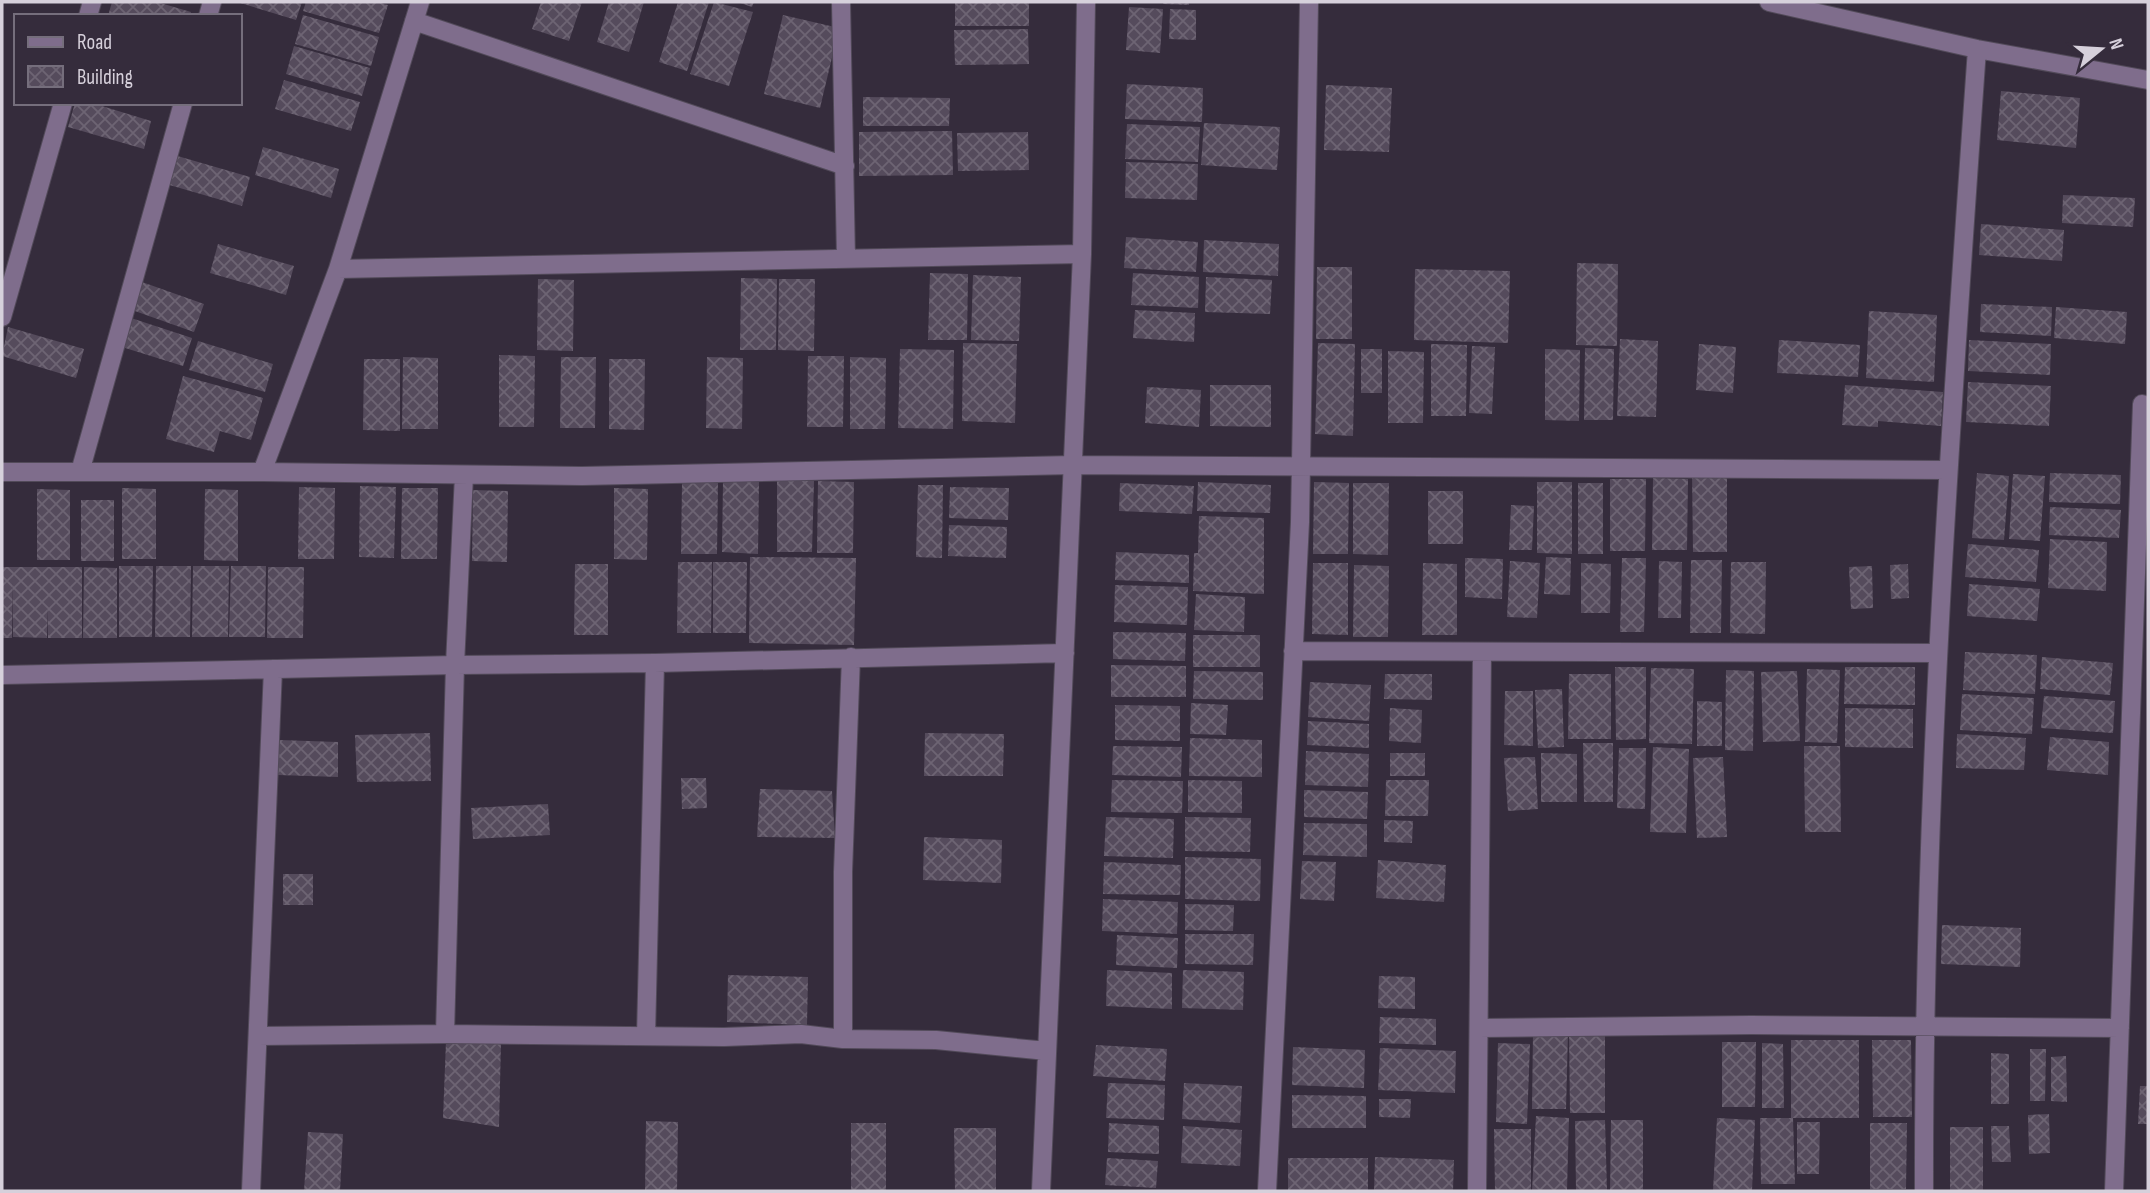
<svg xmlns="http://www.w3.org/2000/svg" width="2150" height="1193" viewBox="0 0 2150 1193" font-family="'Sofia Sans Condensed',sans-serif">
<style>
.building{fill:url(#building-cross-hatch)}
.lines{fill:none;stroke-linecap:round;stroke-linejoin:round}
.minor-casing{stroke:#524a59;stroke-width:20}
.minor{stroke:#7f6d8c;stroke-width:18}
</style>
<defs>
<pattern id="building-cross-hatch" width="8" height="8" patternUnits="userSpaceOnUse" patternTransform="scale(1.75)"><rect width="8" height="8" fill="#554b5c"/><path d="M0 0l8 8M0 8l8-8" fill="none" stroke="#6d6473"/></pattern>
</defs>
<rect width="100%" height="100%" fill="#352c3c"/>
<!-- building -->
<path class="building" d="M112 2H157L191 12 190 16H108Z
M237 2H302L296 20Z
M306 2H377L388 5 379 33 303 11Z
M541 2H582L569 41 532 29Z
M609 2H644L629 52 597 42Z
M678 2H709L687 71 659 62Z
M714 2 753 12 729 86 690 74Z
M737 2H754L752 7Z
M955 2H1029V26H955Z
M1163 2H1189V5L1163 4Z
M1129 7 1163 9 1160 53 1126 50Z
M1170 9 1196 10V40L1169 39Z
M303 15 379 37 371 66 295 44Z
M783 15 839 28 820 108 764 94Z
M1028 29 1029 64 955 65 954 30Z
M294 46 370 68 362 96 286 74Z
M284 80 360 102 351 131 275 109Z
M1127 84 1203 88 1202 122 1125 119Z
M1326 85 1392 88 1389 152 1324 150Z
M2001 91 2080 98 2076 148 1997 140Z
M863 97 950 98 949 126H863Z
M75 103H92L151 121 144 149 68 127Z
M1204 123 1280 127 1277 170 1201 165Z
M1127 124 1200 127 1198 162 1125 159Z
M952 131 953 175 859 176V132Z
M1028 132 1029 170 958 171 957 133Z
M263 147 339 169 331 198 255 175Z
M174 155 250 177 242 206 166 184Z
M1126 162 1198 164 1197 200 1125 198Z
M2063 195 2135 198 2133 227 2062 223Z
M1981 224 2064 230 2062 261 1979 255Z
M1126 237 1198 242 1196 272 1124 268Z
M1204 240 1279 244 1278 276 1203 272Z
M218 244 294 266 286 295 210 273Z
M1577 263 1618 264 1617 346 1576 345Z
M1317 267H1352V339H1316Z
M1415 269 1510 271 1508 343 1414 340Z
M930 273 968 274 967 340H928Z
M1133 273 1199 277 1198 308 1131 305Z
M973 275 1021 277 1019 341 971 340Z
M1206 277 1272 280 1270 314 1205 312Z
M741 278 777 279 776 350H740Z
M538 279 574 280 573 351 537 350Z
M779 279H815L814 351 778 350Z
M142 282 204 304 194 332 132 310Z
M1981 304 2052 307 2051 336 1980 332Z
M2056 307 2127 312 2125 344 2054 338Z
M1135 310 1195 313 1194 342 1133 338Z
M1869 311 1937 315 1934 382 1866 378Z
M131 318 192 338 183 366 122 347Z
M8 327 84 349 76 378 2 356Z
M1620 339 1658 341 1656 417 1617 416Z
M1779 340 1860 345 1858 377 1777 373Z
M1969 340 2051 344 2050 375 1968 371Z
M198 341 273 364 265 392 189 370Z
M963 343 1017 344 1015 423 962 421Z
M1318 343 1355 344 1353 436 1315 434Z
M1431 344 1467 345 1466 416H1431Z
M1699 344 1736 347 1733 393 1696 390Z
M1472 346 1495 347 1492 414 1469 413Z
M1585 348 1614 349 1613 420H1584Z
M900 349 954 350 953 429 898 428Z
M1361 349H1382V393H1361Z
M1545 349 1580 350 1579 421 1545 420Z
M1388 351 1424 352 1423 423H1388Z
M499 355 535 356 534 427H499Z
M808 356H844L843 427H807Z
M403 357 438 358V429H402Z
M561 357H596L595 428H560Z
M707 357 743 358 742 429 706 428Z
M850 357 886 358 885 429H850Z
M364 359H400V431L363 430Z
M609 359H645L644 430 609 429Z
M183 376 263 398 251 440 220 431 214 452 166 439Z
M1968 382 2051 386 2049 426 1966 422Z
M1210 385H1271V427L1210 426Z
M1845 385 1943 392 1941 426 1878 421V427L1842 425Z
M1147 387 1201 390 1199 427 1145 423Z
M1692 470 1727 471V552H1693Z
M1977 473 2009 476 2004 540 1972 538Z
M2050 473 2121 475 2120 504 2049 502Z
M2013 474 2045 476 2040 541 2009 539Z
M1653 478 1688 479 1687 550H1652Z
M1610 479H1646L1645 551H1610Z
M723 481 759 482 758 554 722 552Z
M777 481H814L812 552H777Z
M818 481 854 482 853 553H817Z
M1198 482 1271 485 1270 513 1197 511Z
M1314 482 1349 483 1348 554H1313Z
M1537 482H1572V554L1537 553Z
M682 483H718L717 554H681Z
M1120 483 1194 486 1192 514 1119 511Z
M1353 483H1389L1388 555 1353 554Z
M1578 483H1603V554H1578Z
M918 485H943L942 558 916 557Z
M360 486 396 487 394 558 359 557Z
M299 487 335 488 334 559H298Z
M950 487 1009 488 1008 520 949 518Z
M122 488 156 489V559H122Z
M402 488H438L437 559H401Z
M614 488 648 489 647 560 614 559Z
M37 489 70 490V560H37Z
M205 489 238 490V561L204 560Z
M473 490 508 491 507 562 472 561Z
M1428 491H1463V544H1428Z
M81 500H114V561H81Z
M1511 505 1534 506 1532 550H1509Z
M2050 507 2121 510 2119 538 2049 535Z
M1199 516 1264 518V594L1193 591 1194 553H1198Z
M949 525 1007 527 1006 558 948 556Z
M2050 539 2107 542 2106 591 2048 588Z
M1968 544 2039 550 2036 582 1965 577Z
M1116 552 1189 555V583L1115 580Z
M750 557 856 558 854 645 749 643Z
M1546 557 1571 558 1570 595 1544 594Z
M1465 558 1503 559 1502 599 1465 597Z
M1622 558H1646L1644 632H1620Z
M1691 560H1722L1721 633H1690Z
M1510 561 1540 563 1537 618 1507 617Z
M1659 561 1682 562 1681 618H1658Z
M678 562H712L711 633H677Z
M713 562H747L746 633H713Z
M1731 562H1766L1765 634 1730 633Z
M1313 563H1348V635L1312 634Z
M1423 563 1457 564V635H1422Z
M1581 563 1611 564 1610 613H1581Z
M575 564H608V635H574Z
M1908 564 1909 598 1891 599 1890 565Z
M1354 565 1389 566 1388 637H1353Z
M119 566H153L152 637H119Z
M156 566H191L190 637H155Z
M193 566H229L228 637H192Z
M231 566H266L265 637H229Z
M1872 566 1873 608 1851 609 1849 567Z
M2 567H82V638H48V607L47 638 13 637V581L12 638H2Z
M84 567 117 568V638H83Z
M268 567H304L303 638H267Z
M1969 584 2040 589 2037 621 1967 616Z
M1115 585 1188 587 1187 625 1114 622Z
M1196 594 1245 597 1244 632 1194 630Z
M1113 632 1186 633 1185 661 1113 659Z
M1193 635H1260V667H1193Z
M1965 652 2037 655 2035 694 1963 690Z
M2042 657 2113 663 2110 695 2040 689Z
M1111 665 1186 666V697H1111Z
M1615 667H1646V739L1616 740Z
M1845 667H1915V705L1844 704Z
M1651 668 1694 669 1692 744 1649 743Z
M1807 669 1840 670 1837 743 1805 742Z
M1726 670 1754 671 1753 751 1725 750Z
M1194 671 1263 672V700L1193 699Z
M1797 671 1800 741 1763 742 1761 672Z
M1385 674H1432V700L1384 699Z
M1569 674H1611V739H1568Z
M1310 682 1371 685 1369 721 1308 717Z
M1562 689 1564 747 1538 748 1535 690Z
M1505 691H1533V746L1504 745Z
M1962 694 2034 698 2032 734 1960 730Z
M2044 696 2115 701 2113 733 2041 728Z
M1697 701 1722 702V746H1697Z
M1191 703 1228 705 1226 735 1190 734Z
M1115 705 1180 706V741L1115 740Z
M1390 708 1422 710 1421 743 1389 741Z
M1845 708 1913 709V748L1845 747Z
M1308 721 1369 724V748L1307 745Z
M430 733 431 781 357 782 355 735Z
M925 733 1004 734 1003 776H924Z
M1957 734 2026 738 2024 770 1956 768Z
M2050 737 2109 742 2108 775 2047 770Z
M1190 738 1262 740V777L1189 776Z
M279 740 338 742V777L278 775Z
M1583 743H1613V802H1584Z
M1113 746 1182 747 1181 777 1112 775Z
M1804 746H1840L1841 832H1805Z
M1653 747 1689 749 1686 833 1650 832Z
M1619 748H1646L1645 809 1617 808Z
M1306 751 1369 754 1368 787 1305 785Z
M1390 753H1425V776H1390Z
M1541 753 1577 754V802H1541Z
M1535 757 1538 809 1508 811 1504 758Z
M1723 757 1727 837 1697 838 1693 758Z
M681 778H706L707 808 682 809Z
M1112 780 1183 781 1182 813 1111 812Z
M1188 780 1242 781V813L1188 812Z
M1386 780H1429L1428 816H1385Z
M760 789 832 791 835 838 757 837Z
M1304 790 1368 792 1367 819 1304 817Z
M548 804 550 835 473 839 471 808Z
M1106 817 1174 819 1173 858 1104 856Z
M1185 817 1251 818 1250 852 1185 851Z
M1384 820 1413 821 1412 843 1384 842Z
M1304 823 1367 824V857L1303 855Z
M924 837 1002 840 1001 883 923 880Z
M1185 857 1261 859 1260 901 1185 899Z
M1378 860 1446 865 1444 902 1376 898Z
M1302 861 1336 862 1334 901 1300 899Z
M1104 862 1181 865 1180 895 1103 894Z
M283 874H313V905H283Z
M1103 899 1178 902 1177 934 1102 931Z
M1185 904 1234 905 1233 931 1185 930Z
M1942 925 2021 928 2020 967 1941 964Z
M1185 934H1254L1253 965 1185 964Z
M1117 935 1178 938 1177 968 1116 965Z
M1107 970 1172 973V1009L1106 1006Z
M1183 970 1244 972 1243 1010 1182 1008Z
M728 975 808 977 807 1025 727 1022Z
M1379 976 1415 977V1009L1378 1008Z
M1380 1017 1436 1019V1045L1379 1043Z
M1533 1033 1568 1034 1566 1109H1532Z
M1605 1033V1113H1570L1569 1034Z
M1791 1040H1859V1118H1793L1795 1184H1761L1760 1118H1791Z
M1872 1040H1911L1912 1117H1873Z
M446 1041 501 1042 499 1127 443 1118Z
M1722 1042H1756L1755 1107H1722Z
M1498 1043 1530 1044 1527 1124 1496 1122Z
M1762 1043 1783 1044 1784 1108H1762Z
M1096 1045 1167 1049 1165 1081 1093 1076Z
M1293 1047 1365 1050 1364 1088 1292 1085Z
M1380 1048 1456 1051 1455 1093 1378 1090Z
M2030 1049H2046L2045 1101H2030Z
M1991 1053 2009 1054V1104H1991Z
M2066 1056 2067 1102 2051 1101V1057Z
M1108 1083 1165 1085 1164 1120 1106 1118Z
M1184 1083 1242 1086 1240 1123 1182 1119Z
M2140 1086H2148V1124H2138Z
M1292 1095 1366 1096V1128H1292Z
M1379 1099H1411L1410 1118 1379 1117Z
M2049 1114 2050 1153 2029 1154 2028 1115Z
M1536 1116 1569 1118 1567 1191H1532Z
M1717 1118 1755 1120 1752 1191H1713Z
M1605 1120 1607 1191H1576L1575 1121Z
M1611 1120H1643V1191H1610Z
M646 1121 678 1122 677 1191H645Z
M1797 1122H1820L1819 1174H1797Z
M851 1123H886V1191H851Z
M1109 1123 1159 1126V1154L1108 1152Z
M1870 1123H1907L1906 1189H1870Z
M1183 1126 1242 1130 1240 1166 1181 1163Z
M1991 1126H2009L2011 1162H1992Z
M1950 1127H1983V1191H1950Z
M954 1128H996V1191H955Z
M1494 1129H1531V1191H1495Z
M308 1132 343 1134 340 1191H304Z
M1375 1157 1454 1160 1453 1191H1374Z
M1107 1158 1158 1161 1156 1188 1105 1185Z
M1288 1158H1368V1191H1288Z"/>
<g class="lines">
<!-- minor casing -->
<g class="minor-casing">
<path id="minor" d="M420 2 338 269 1082 254
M841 2 846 259
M1769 2 1977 49 2148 80
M88 16 92 2
M208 16 212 2
M414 21 845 166
M2 317 63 103
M2 472H262L582 476 1073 465 1948 470
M80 472 183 103
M262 472 338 269
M1293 651 1938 653
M2 675 455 665 655 663 1065 653
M1479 1028 1751 1025 2120 1028
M445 1034 455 665 464 475
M258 1036 445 1034 724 1037 801 1034 843 1039 936 1040 1047 1051
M646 1036 655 663
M843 1039V872L851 657
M251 1191 273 669
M1041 1191 1082 254 1086 2
M1267 1191 1300 522 1309 2
M1477 1191 1482 652
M1924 1191C1923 810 1950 430 1977 49
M2114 1191 2142 404"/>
</g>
<!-- minor -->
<use href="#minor" class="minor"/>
</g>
<!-- border -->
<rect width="2150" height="1193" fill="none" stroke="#d6d0db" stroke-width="7"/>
<!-- legend -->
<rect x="14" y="14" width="228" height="91" fill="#352c3c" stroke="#756e7c" stroke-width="2"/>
<rect x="28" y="37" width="35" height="10" fill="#7f6d8c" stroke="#756e7c" stroke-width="2"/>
<text x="77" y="49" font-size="21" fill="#d6d0db">Road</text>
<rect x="28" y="66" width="35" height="21" fill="url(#building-cross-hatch)" stroke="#756e7c" stroke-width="2"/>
<text x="77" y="84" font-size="21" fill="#d6d0db">Building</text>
<!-- north arrow -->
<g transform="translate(2101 49) rotate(72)" stroke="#352c3c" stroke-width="5" paint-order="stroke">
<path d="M0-5L12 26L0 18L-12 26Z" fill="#d6d0db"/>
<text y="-10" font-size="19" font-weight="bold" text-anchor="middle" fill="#d6d0db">N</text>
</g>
</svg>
